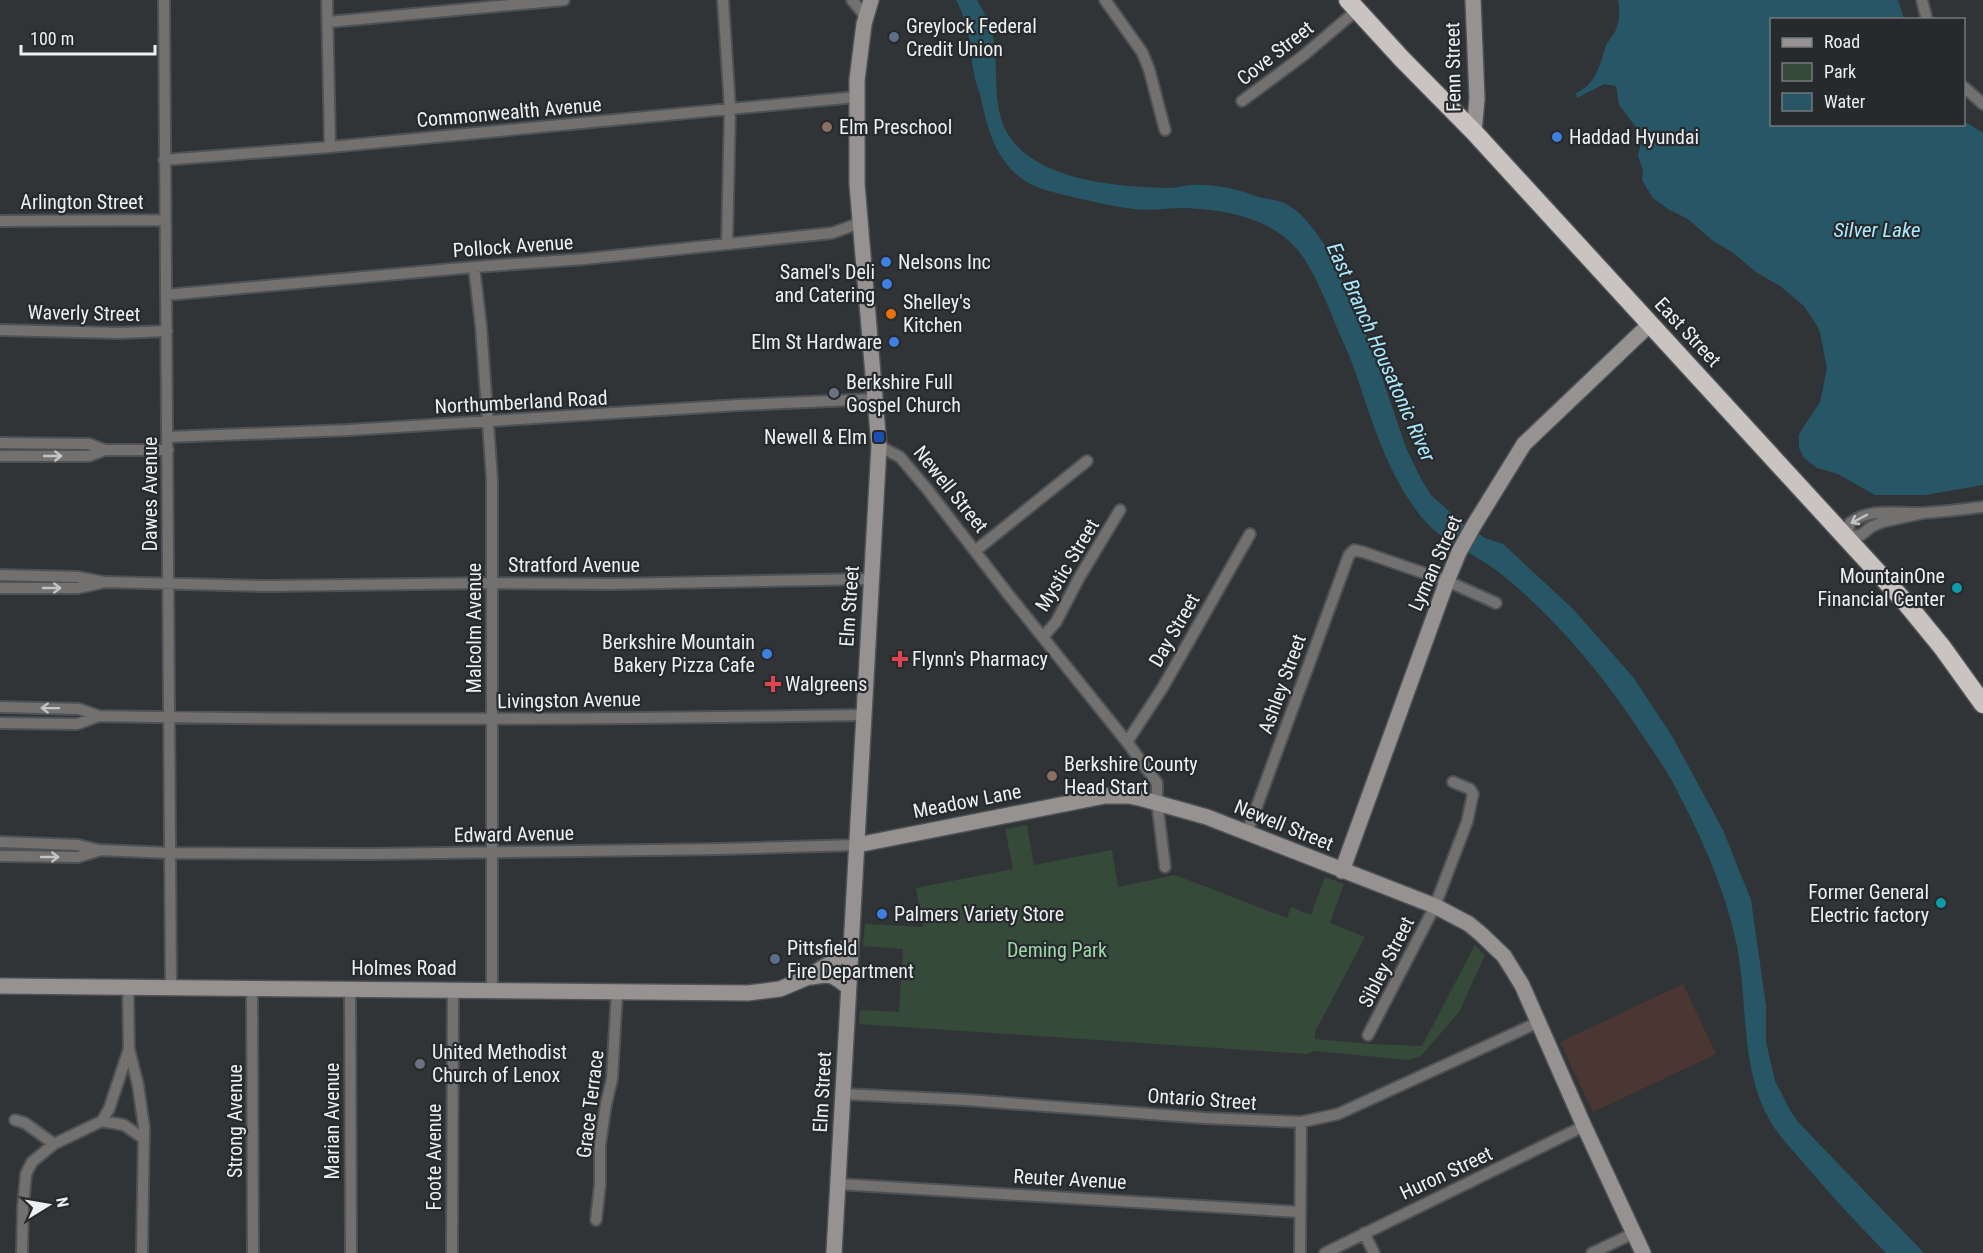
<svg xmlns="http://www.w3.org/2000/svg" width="1983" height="1253" viewBox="0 0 1983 1253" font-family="'Roboto Condensed',sans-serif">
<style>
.industrial{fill:#4a3633}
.green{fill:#364a3a}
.water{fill:#275766}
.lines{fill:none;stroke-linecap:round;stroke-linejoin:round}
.street-casing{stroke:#4f5255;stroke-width:14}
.secondary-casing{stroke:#4f5255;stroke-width:18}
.highway-casing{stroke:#4f5255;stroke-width:21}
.street{stroke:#737070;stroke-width:10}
.secondary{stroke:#969291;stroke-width:15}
.highway{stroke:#c9c3c2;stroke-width:18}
.oneway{stroke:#c2c3c4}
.service-dot{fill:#5c6f8a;stroke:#272a2d;stroke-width:2}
.education-dot{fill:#8d6e63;stroke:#272a2d;stroke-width:2}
.shop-dot{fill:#3f7fe0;stroke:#272a2d;stroke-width:2}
.food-dot{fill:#e8710a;stroke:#272a2d;stroke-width:2}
.worship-dot{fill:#6b7280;stroke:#272a2d;stroke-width:2}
.transit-dot{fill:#1a4fb4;stroke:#272a2d;stroke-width:2}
.culture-dot{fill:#0f9aa8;stroke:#272a2d;stroke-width:2}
.health-dot{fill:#e0444e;stroke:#272a2d;stroke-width:2}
.labels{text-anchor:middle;stroke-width:4.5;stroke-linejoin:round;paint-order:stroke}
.poi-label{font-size:20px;fill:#edeff1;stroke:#272a2d;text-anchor:start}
.street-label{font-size:20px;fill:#edeff1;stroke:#272a2d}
.park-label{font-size:20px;fill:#9ed7a8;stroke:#272a2d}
.water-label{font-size:21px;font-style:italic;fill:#aae9fe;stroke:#272a2d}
</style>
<rect width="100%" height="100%" fill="#313437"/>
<!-- industrial -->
<path class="industrial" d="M1683 984 1716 1054 1593 1112 1560 1042Z"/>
<!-- green -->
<path class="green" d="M1027 825 1034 865 1112 850 1118 887 1175 875 1287 918 1291 907 1311 915 1325 877 1344 884 1330 923 1365 937 1315 1032V1039L1371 1044 1422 1046 1475 945 1485 955 1459 1012 1421 1056 1408 1060 1315 1051 1307 1054 859 1024 860 1010 899 1012 903 949 863 946 865 924 923 927 916 888 1013 869 1005 829Z"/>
<!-- water -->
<path class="water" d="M956 0H977C982 9 988 19 991 29 1001 62 989 105 1009 136 1038 181 1118 187 1168 188 1175 188 1183 186 1190 185 1211 184 1234 188 1253 195 1264 200 1276 198 1288 205 1307 216 1319 238 1333 256L1335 258H1343L1346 267 1339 271 1345 290 1371 345 1406 448 1422 481 1431 495 1463 524 1485 538 1503 544 1573 609 1633 677 1672 736 1723 830 1751 900 1766 1006V1042L1775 1081 1791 1112 1799 1123 1924 1253H1886C1858 1225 1832 1196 1806 1166 1794 1151 1779 1137 1769 1119 1740 1066 1748 1003 1737 946 1725 887 1700 834 1672 781 1661 761 1647 743 1635 724 1597 668 1553 616 1500 573 1472 551 1442 544 1419 514 1386 471 1371 418 1354 368 1347 349 1338 332 1331 313 1323 295 1316 277 1305 260 1280 220 1231 210 1186 208 1169 208 1152 211 1135 209 1113 207 1091 201 1069 196 1049 191 1031 188 1015 173 993 152 987 126 981 98 979 89 975 82 974 73 969 45 970 26 956 0Z
M1618 0H1898L1904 19 1772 20V124H1964V121L1983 133V485L1925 495H1875L1838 474 1817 468 1804 458 1799 448V434L1820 402 1827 369 1820 332 1816 324 1804 306 1780 286 1756 272 1732 252 1713 241 1688 219 1668 209 1653 198 1642 180 1643 171 1638 155 1643 136 1619 105 1617 90 1615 86 1604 84 1577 98 1576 93C1595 85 1600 66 1605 48 1607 42 1612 37 1615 32 1620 22 1620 11 1618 0Z"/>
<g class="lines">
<!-- street casing -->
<g class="street-casing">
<path id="street" d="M164 0 171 988
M327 0 330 147
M723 0 730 108 727 244
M852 0 866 17
M1105 0 1142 52 1149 69 1165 130
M1922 0 1927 20
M328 22 564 0
M1964 87 1983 104
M1242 101 1304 55 1357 10
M164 160 330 147 856 97
M0 221 165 220
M474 267 481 326 492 479V990
M166 295 474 267 584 259 832 233 860 223
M0 330 119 333 167 331
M168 437 349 430 739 405 876 399
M0 443 89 444 105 450H168
M879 446 900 457 927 489 1008 594 1127 742 1157 783V802L1165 867
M0 456H89L105 450
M1923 513 1882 522 1871 527 1861 535 1846 537 1850 523C1870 507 1898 514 1922 513 1943 512 1963 509 1983 507
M975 551 1087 461
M0 575 78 577 104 582 268 586 491 583 613 584 872 579
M0 588H78L101 583
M1043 637 1056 622 1079 578 1120 510
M0 707 79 709 99 716C354 721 609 719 863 715
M0 723 77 724 99 716
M1127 742 1163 687 1250 534
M1247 833 1349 555 1354 550 1363 552 1447 581 1496 603
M0 842 78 845 99 850 170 853 371 854 722 849 857 845
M0 856 78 857 98 851
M252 988 253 1253
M350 988 351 1253
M1368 1035 1435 906 1467 822 1473 794 1470 789 1453 782
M129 1049 138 1085 144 1127 142 1253
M843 1094 967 1100 1204 1118 1301 1122 1338 1114 1539 1022
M15 1120 25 1123 54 1144
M102 1121 124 1125 144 1139
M838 1184 1300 1212
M596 1220 600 1185V1145L606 1104 612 1079 617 992
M1364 1233 1374 1253
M22 1253 23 1206 26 1174 32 1162 54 1144 102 1121 109 1109 129 1049 128 988
M452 1253 453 989
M1300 1253 1301 1122
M1325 1253 1584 1126
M1592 1253 1634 1233"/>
</g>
<!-- secondary casing -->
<g class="secondary-casing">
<path id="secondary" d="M1473 0 1477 99 1474 132
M857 845 1105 796H1129L1143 799 1207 817 1435 906 1469 924 1481 934 1504 956 1522 985 1584 1126 1643 1253
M1342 871 1447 581 1459 552 1474 525 1524 444 1650 324
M812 977C831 973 833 975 848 987
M0 986 748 993 780 989 806 978 835 960 851 943
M834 1253 879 446 857 184V80L864 24 871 0"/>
</g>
<!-- highway casing -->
<g class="highway-casing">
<path id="highway" d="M1348 0 1402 59 1474 132 1906 603 1942 647 1983 704"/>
</g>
<!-- street -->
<use href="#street" class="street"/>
<!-- secondary -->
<use href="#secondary" class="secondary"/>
<!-- highway -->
<use href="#highway" class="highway"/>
</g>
<!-- one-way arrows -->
<defs><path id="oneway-shaft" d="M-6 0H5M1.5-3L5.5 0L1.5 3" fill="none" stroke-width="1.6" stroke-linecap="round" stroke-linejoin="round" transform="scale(1.5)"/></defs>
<g class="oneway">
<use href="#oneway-shaft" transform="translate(53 456)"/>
<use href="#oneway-shaft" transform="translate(1859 519) rotate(152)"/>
<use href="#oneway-shaft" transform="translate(52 588)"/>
<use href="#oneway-shaft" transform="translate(50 708) rotate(-179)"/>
<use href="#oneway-shaft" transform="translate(50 857)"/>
</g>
<!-- markers -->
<g class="service-dot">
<circle cx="894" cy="37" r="6"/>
<circle cx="775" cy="959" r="6"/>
</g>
<g class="education-dot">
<circle cx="827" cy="127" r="6"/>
<circle cx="1052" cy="776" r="6"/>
</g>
<g class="shop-dot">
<circle cx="1557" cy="137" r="6"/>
<circle cx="886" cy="262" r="6"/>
<circle cx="887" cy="284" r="6"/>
<circle cx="894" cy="342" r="6"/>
<circle cx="767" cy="654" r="6"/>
<circle cx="882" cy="914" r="6"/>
</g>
<circle class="food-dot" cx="891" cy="314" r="6"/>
<g class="worship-dot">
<circle cx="834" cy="393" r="6"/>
<circle cx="420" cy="1064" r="6"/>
</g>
<rect class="transit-dot" x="873" y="431" width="12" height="12" rx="3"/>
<g class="culture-dot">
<circle cx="1957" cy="588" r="6"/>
<circle cx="1941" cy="903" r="6"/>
</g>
<g class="health-dot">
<path d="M897 650h6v6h6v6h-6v6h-6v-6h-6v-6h6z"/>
<path d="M770 675h6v6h6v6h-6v6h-6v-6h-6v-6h6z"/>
</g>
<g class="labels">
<!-- poi labels -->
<g class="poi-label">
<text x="906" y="33">Greylock Federal<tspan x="906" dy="23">Credit Union</tspan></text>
<text x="839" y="134">Elm Preschool</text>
<text x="1569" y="144">Haddad Hyundai</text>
<text x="898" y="269">Nelsons Inc</text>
<text x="875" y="279" text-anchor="end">Samel's Deli<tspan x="875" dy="23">and Catering</tspan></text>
<text x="903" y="309">Shelley's<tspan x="903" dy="23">Kitchen</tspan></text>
<text x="882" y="349" text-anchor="end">Elm St Hardware</text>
<text x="846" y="389">Berkshire Full<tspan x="846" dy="23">Gospel Church</tspan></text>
<text x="867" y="444" text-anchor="end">Newell &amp; Elm</text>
<text x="1945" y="583" text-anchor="end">MountainOne<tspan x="1945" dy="23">Financial Center</tspan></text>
<text x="755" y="649" text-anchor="end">Berkshire Mountain<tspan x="755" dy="23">Bakery Pizza Cafe</tspan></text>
<text x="912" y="666">Flynn's Pharmacy</text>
<text x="785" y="691">Walgreens</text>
<text x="1064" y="771">Berkshire County<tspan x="1064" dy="23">Head Start</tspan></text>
<text x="1929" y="899" text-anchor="end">Former General<tspan x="1929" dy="23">Electric factory</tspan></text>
<text x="894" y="921">Palmers Variety Store</text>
<text x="787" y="955">Pittsfield<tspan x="787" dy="23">Fire Department</tspan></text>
<text x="432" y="1059">United Methodist<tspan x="432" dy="23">Church of Lenox</tspan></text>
</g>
<!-- street labels -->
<g class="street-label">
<text transform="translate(1275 53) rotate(-38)" y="7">Cove Street</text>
<text transform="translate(1453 67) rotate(-91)" y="7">Fenn Street</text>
<text transform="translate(509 112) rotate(-5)" y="7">Commonwealth Avenue</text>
<text x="82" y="209">Arlington Street</text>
<text transform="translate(513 246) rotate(-4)" y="7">Pollock Avenue</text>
<text transform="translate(84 313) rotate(1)" y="7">Waverly Street</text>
<text transform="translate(1688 332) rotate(47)" y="7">East Street</text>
<text transform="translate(521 402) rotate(-3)" y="7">Northumberland Road</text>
<text transform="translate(951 489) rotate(51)" y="7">Newell Street</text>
<text transform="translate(150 494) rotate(-90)" y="7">Dawes Avenue</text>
<text transform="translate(1435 563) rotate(-66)" y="7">Lyman Street</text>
<text x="574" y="572">Stratford Avenue</text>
<text transform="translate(1067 565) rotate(-59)" y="7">Mystic Street</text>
<text transform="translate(849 606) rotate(-86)" y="7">Elm Street</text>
<text transform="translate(474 628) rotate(-90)" y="7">Malcolm Avenue</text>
<text transform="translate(1174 630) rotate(-60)" y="7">Day Street</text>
<text transform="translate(1282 684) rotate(-70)" y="7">Ashley Street</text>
<text transform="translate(569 700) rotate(-1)" y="7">Livingston Avenue</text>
<text transform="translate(967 801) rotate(-11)" y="7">Meadow Lane</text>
<text transform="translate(1284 825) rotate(22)" y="7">Newell Street</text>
<text transform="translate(514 834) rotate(-1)" y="7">Edward Avenue</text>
<text transform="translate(1386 962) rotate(-63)" y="7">Sibley Street</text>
<text x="404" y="975">Holmes Road</text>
<text transform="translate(822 1092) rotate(-87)" y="7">Elm Street</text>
<text transform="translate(1202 1099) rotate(4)" y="7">Ontario Street</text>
<text transform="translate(590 1104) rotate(-83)" y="7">Grace Terrace</text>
<text transform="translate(235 1121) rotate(-90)" y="7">Strong Avenue</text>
<text transform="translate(332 1121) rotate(-90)" y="7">Marian Avenue</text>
<text transform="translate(434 1157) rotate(-90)" y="7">Foote Avenue</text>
<text transform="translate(1446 1173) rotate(-25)" y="7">Huron Street</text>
<text transform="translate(1070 1179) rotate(3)" y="7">Reuter Avenue</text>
</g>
<!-- park labels -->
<g class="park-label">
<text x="1057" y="957">Deming Park</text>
</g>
<!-- water labels -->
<g class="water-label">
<text x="1877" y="237">Silver Lake</text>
<text transform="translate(1381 352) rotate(66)" y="7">East Branch Housatonic River</text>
</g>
</g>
<!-- legend -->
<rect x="1770" y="18" width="195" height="108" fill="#272a2d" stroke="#76797b" stroke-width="1.5"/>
<rect x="1782" y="38" width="30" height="9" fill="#969291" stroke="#76797b" stroke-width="1.5"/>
<text x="1824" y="48" font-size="18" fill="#edeff1">Road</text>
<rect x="1782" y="63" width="30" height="18" fill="#364a3a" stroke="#76797b" stroke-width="1.5"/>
<text x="1824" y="78" font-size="18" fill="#edeff1">Park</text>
<rect x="1782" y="93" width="30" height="18" fill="#275766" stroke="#76797b" stroke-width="1.5"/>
<text x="1824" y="108" font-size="18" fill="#edeff1">Water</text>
<!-- north arrow -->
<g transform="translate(48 1205) rotate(79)" stroke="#272a2d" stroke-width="4.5" paint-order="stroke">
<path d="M0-4.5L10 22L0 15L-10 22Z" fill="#edeff1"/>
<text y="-9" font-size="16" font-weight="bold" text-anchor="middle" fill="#edeff1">N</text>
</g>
<!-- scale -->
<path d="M21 45v9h134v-9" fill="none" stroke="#edeff1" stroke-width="3"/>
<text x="30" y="45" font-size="18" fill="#edeff1" stroke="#272a2d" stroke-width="4.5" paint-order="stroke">100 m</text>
</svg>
